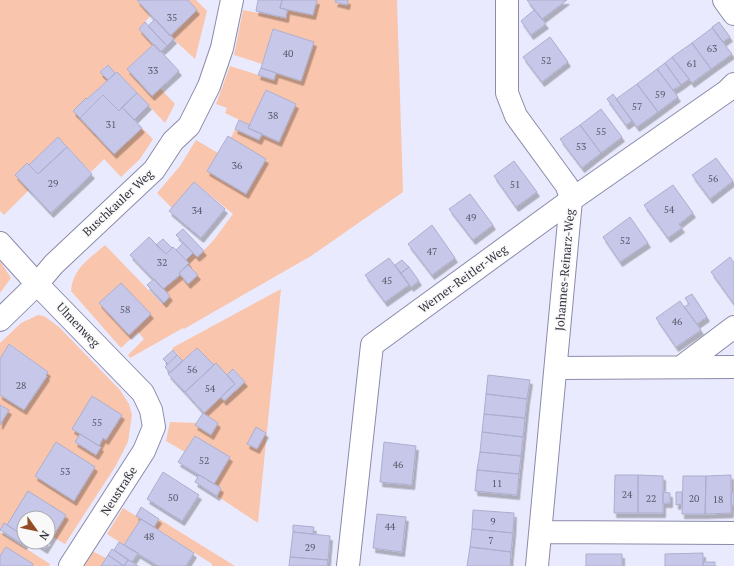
<svg xmlns="http://www.w3.org/2000/svg" width="734" height="566" viewBox="0 0 734 566" font-family="'PT Serif',serif">
<style>
.green{fill:#f9c5ac}
.building{fill:#c7c7e9;stroke:#adaece;filter:url(#shadow)}
.lines{fill:none;stroke-linecap:round;stroke-linejoin:round}
.street-casing{stroke:#8b8baa;stroke-width:24}
.street{stroke:#fff;stroke-width:22}
.labels{text-anchor:middle;stroke-width:3.5;stroke-linejoin:round;paint-order:stroke}
.number-label{font-size:10px;fill:#58586a}
.street-label{font-size:12px;fill:#333340;stroke:#f9f9f9}
</style>
<defs>
<filter id="shadow"><feDropShadow dx="2.5" dy="4.5" stdDeviation="0" flood-color="#0004"/></filter>
</defs>
<rect width="100%" height="100%" fill="#eaeaff"/>
<!-- green -->
<path class="green" d="M0 0H137L151 15 139 29 154 44 127 69 152 96 160 88 175 104 165 123 117 72 115 73 107 65 100 72 108 80 73 111 114 154 142 128 153 139 140 159 121 177 104 159 91 172 58 138 29 165 27 163 15 175 29 190 4 215 0 211Z
M188 0H196L207 11 195 59 170 36 197 10Z
M317 0H397L403 192 311 256 184 329 183 328 130 358 128 355 144 339 138 332 121 348 71 291C73 268 89 259 105 245L162 304 170 296 163 289 180 275 188 284 198 275 188 265 189 263 186 260 193 253 197 257 213 241 233 214 194 182 172 208 157 193 180 166 196 140 218 153 207 171 246 194 266 160 231 138 235 129 259 140 262 134 278 142 296 104 266 90 250 125 225 113 227 108 216 104 230 66 274 80 276 73 301 81 314 42 273 29 262 64 234 55 243 10 285 18 287 10 313 15Z
M0 261 11 278 0 293Z
M281 289 258 523 217 496 221 488 214 484 230 457 195 436 185 452 166 441 170 422 197 423 211 435 218 423 203 413 221 397 225 401 245 382 234 369 227 375 214 365 197 348 183 361 172 348Z
M38 315 44 316 59 327 120 390 129 404 132 415 128 442 115 467 65 544 53 537 66 515 28 492 7 525 4 524 0 530V395L31 401 47 376 46 375 48 372 10 344 0 359V343L21 323Z
M123 508 141 519 124 545 107 534Z
M159 519 235 566H212V564L154 527Z
M0 532 50 564 49 566H32L33 564 6 547 0 556Z
M92 551 106 558 101 566H82Z"/>
<!-- building -->
<path class="building" d="M137 0H188L197 10 170 36Z
M258 0H282L280 8 287 10 286 18 256 11Z
M282 0H317L313 15 280 8Z
M336 0H348L347 5 335 2Z
M527 0H567L542 19Z
M534 10 546 24 531 35 521 21Z
M155 19 174 39 167 46 148 26Z
M145 22 167 46 160 52 139 29Z
M719 22 730 37 723 42 712 27Z
M712 28 732 54 711 69 692 43Z
M273 29 314 42 301 81 261 68Z
M550 37 568 62 542 82 523 57Z
M692 43 711 69 692 83 672 57Z
M154 44 179 71 152 96 127 69Z
M672 57 689 79 681 85 665 63Z
M665 63 681 85 673 90 657 69Z
M108 65 115 73 108 80 100 72Z
M261 68 276 73 274 80 258 75Z
M657 69 678 97 658 112 637 84Z
M117 72 137 93 119 111 103 95 80 118 73 111 86 98 87 99Z
M637 84 658 112 637 127 616 99Z
M266 90 296 104 279 142 248 128Z
M137 93 149 105 134 120 122 107Z
M613 94 632 121 626 125 607 99Z
M103 95 119 111 122 107 142 128 114 154 80 118Z
M601 109 622 137 601 153 580 125Z
M239 120 250 125 248 128 262 134 259 140 235 129Z
M580 125 601 153 582 168 560 139Z
M228 136 266 159 246 194 207 171Z
M58 137 67 147 38 174 29 165Z
M67 147 92 174 51 213 15 175 27 163 38 174Z
M716 158 733 181 710 199 692 175Z
M514 161 537 192 516 207 494 176Z
M194 182 225 209 201 238 169 211Z
M673 185 693 213 679 224 682 228 668 238 644 205Z
M470 194 493 225 473 240 449 209Z
M630 217 648 243 620 262 603 237Z
M432 225 455 258 432 275 408 244Z
M183 229 204 251 197 257 176 235Z
M149 237 166 254 173 247 189 263 179 273 180 275 163 289 130 255Z
M163 239 172 248 166 254 156 245Z
M183 243 193 253 186 260 176 250Z
M730 257 734 263V304L711 272Z
M389 258 409 285 385 302 365 275Z
M402 260 409 267 401 273 395 265Z
M188 265 198 275 188 284 179 273Z
M409 267 419 281 411 287 401 273Z
M154 279 170 296 164 303 147 285Z
M121 283 151 314 129 335 99 303Z
M692 294 707 317 697 324 684 307 689 304 685 298Z
M680 301 701 330 676 347 656 318Z
M9 344 48 372 46 375 47 376 24 410 0 395V359Z
M197 348 214 365 185 392 168 374Z
M173 350 177 355 168 364 163 359Z
M177 355 183 361 170 373 165 367Z
M216 363 235 384 204 413 185 392Z
M233 369 245 382 224 401 221 397 235 384 227 375Z
M488 375 530 380 527 399 486 394Z
M486 394 527 399 525 418 484 414Z
M92 396 122 415 106 440 103 438 99 446 72 429Z
M0 405 9 410 0 425Z
M203 413 218 423 211 435 195 425Z
M484 414 525 418 523 437 482 432Z
M256 427 266 433 257 449 247 444Z
M482 432 523 437 521 456 480 452Z
M80 434 101 447 96 455 75 442Z
M195 436 230 457 214 484 178 462Z
M56 442 95 467 74 501 35 476Z
M384 442 416 446 412 485 380 482Z
M480 452 521 456 519 474 477 470Z
M477 470 519 474 517 495 475 491Z
M163 472 199 495 182 521 147 499Z
M199 475 221 488 217 496 195 482Z
M615 475H638V513H614Z
M638 475 663 476V513H638Z
M731 475V513L705 514 706 476Z
M683 476H706L705 514H682Z
M28 491 66 515 45 549 34 542H48V518H24V536L7 525Z
M663 492 670 493V503H663Z
M676 492H682V504L676 505Z
M731 493H734V506L731 505Z
M141 507 159 519 154 527 136 516Z
M473 510 514 513 513 533 472 529Z
M377 514 406 517 402 552 373 548Z
M141 519 194 553 186 566H158L124 545Z
M4 523 24 536V542H26L24 545 0 530Z
M293 525 314 527 313 534 293 532Z
M472 529 513 533 511 552 470 547Z
M293 532 330 536 328 560 290 557Z
M119 542 138 553 132 562 114 550Z
M6 547 33 564 32 566H0V556Z
M470 547 511 552 510 566H467Z
M112 549 128 560 124 566 108 555Z
M703 553V566H665V554Z
M586 554H622V566H586Z
M108 555 124 566H101Z
M290 557 328 560 327 566H289Z
M128 560 132 562 138 566H124Z
M703 562H715V566H703Z"/>
<g class="lines">
<!-- street casing -->
<g class="street-casing">
<path id="street" d="M507 0V93L516 116 567 186 571 200 537 566
M724 0 734 14
M0 243 37 284 143 393 151 410 154 427 144 451 70 566
M0 320 37 284 54 264 154 170 173 141 189 126 209 86 222 48 232 0
M681 367 734 327
M556 368 734 367
M541 532 734 533
M348 566 372 345 571 200 727 91 734 84"/>
</g>
<!-- street -->
<use href="#street" class="street"/>
</g>
<g class="labels">
<!-- number labels -->
<g class="number-label">
<text x="172" y="21">35</text>
<text x="712" y="52">63</text>
<text x="288" y="57">40</text>
<text x="546" y="64">52</text>
<text x="692" y="67">61</text>
<text x="153" y="74">33</text>
<text x="660" y="98">59</text>
<text x="637" y="110">57</text>
<text x="273" y="119">38</text>
<text x="111" y="128">31</text>
<text x="601" y="135">55</text>
<text x="581" y="150">53</text>
<text x="237" y="169">36</text>
<text x="713" y="182">56</text>
<text x="53" y="187">29</text>
<text x="515" y="188">51</text>
<text x="669" y="213">54</text>
<text x="197" y="214">34</text>
<text x="471" y="221">49</text>
<text x="625" y="244">52</text>
<text x="432" y="255">47</text>
<text x="162" y="266">32</text>
<text x="387" y="284">45</text>
<text x="125" y="313">58</text>
<text x="677" y="325">46</text>
<text x="192" y="373">56</text>
<text x="21" y="389">28</text>
<text x="210" y="392">54</text>
<text x="97" y="426">55</text>
<text x="204" y="464">52</text>
<text x="398" y="468">46</text>
<text x="65" y="475">53</text>
<text x="497" y="487">11</text>
<text x="627" y="498">24</text>
<text x="173" y="501">50</text>
<text x="651" y="502">22</text>
<text x="694" y="502">20</text>
<text x="718" y="503">18</text>
<text x="493" y="525">9</text>
<text x="390" y="530">44</text>
<text x="149" y="540">48</text>
<text x="491" y="544">7</text>
<text x="310" y="551">29</text>
</g>
<!-- street labels -->
<g class="street-label">
<text transform="translate(118 203) rotate(-43)" y="4">Buschkauler Weg</text>
<text transform="translate(565 270) rotate(-85)" y="4">Johannes-Reinarz-Weg</text>
<text transform="translate(463 279) rotate(-36)" y="4">Werner-Reitler-Weg</text>
<text transform="translate(78 325) rotate(46)" y="4">Ulmenweg</text>
<text transform="translate(119 491) rotate(-57)" y="4">Neustraße</text>
</g>
</g>
<!-- north arrow -->
<g transform="translate(36 530) rotate(123)"><circle r="19" fill="#f9f9f9" stroke="#aaaaaf"/>
<path d="M0-3L7 15L0 10L-7 15Z" fill="#934c26"/>
<text y="-6" font-size="11" font-weight="bold" text-anchor="middle" fill="#333340">N</text>
</g>
</svg>
